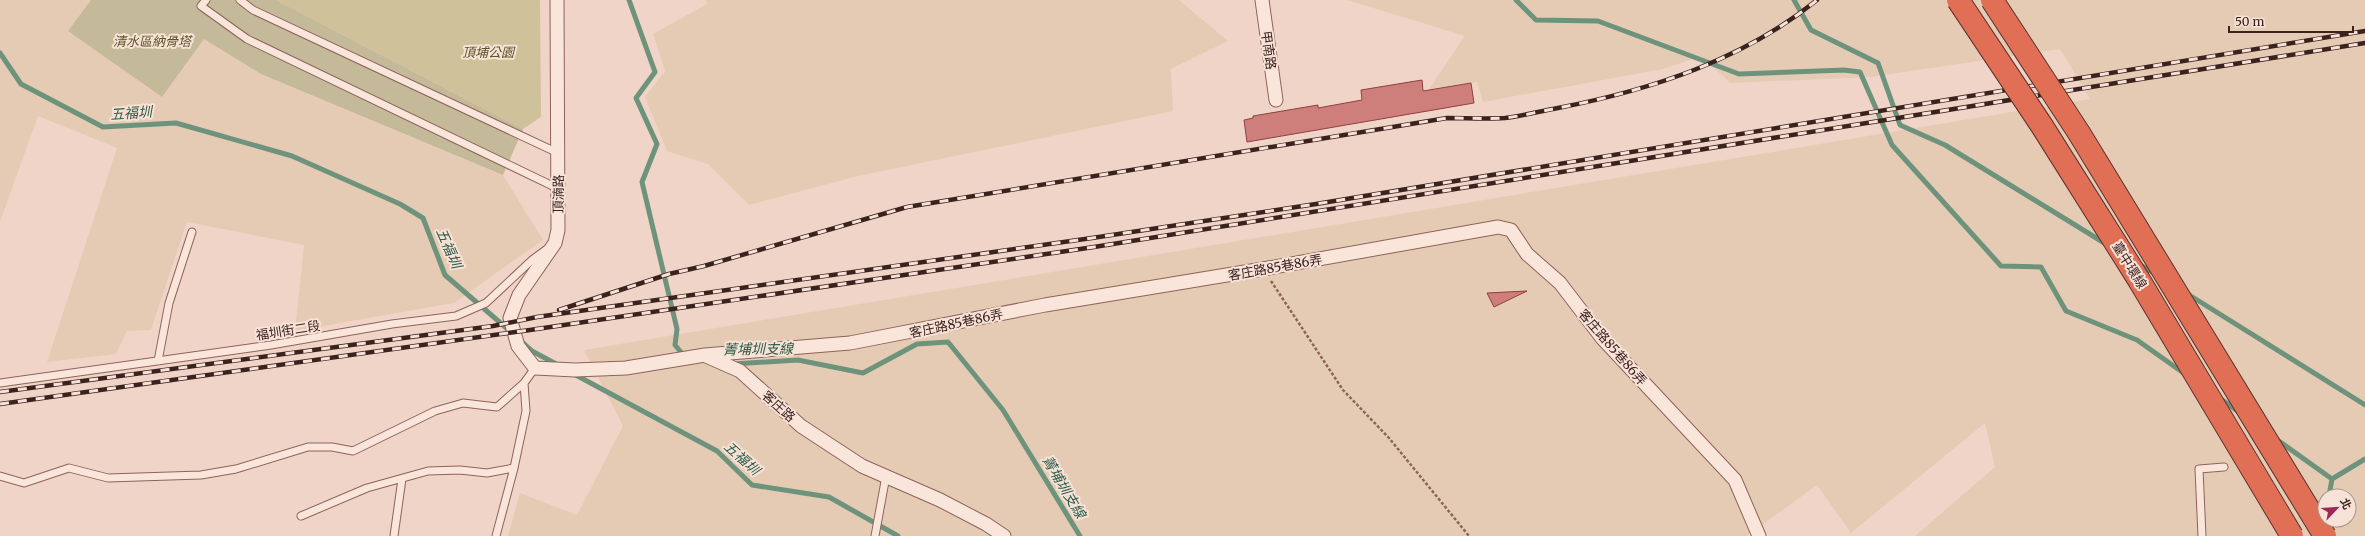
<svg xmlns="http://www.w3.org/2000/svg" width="2365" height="536" viewBox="0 0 2365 536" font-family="Merriweather,'Noto Sans TC',serif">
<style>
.farmland{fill:#e6cbb4;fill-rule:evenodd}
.green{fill:#cfc19a}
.cemetery{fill:#c4b999}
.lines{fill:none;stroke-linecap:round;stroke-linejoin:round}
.stream{stroke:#6e937c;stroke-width:5}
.building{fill:#cf7f7b;stroke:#8d4140}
.lane-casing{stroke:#8d635b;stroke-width:9}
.street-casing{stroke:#8d635b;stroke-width:15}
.path{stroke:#8d635b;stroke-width:2.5;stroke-dasharray:3 2;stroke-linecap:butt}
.lane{stroke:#fae5db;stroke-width:7}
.street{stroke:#fae5db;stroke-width:13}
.rail-casing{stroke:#3c221f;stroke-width:4.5}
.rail{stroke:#f7e2d7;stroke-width:3;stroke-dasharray:9;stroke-linecap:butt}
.highway-bridge-casing{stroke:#5b332f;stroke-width:24;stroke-linecap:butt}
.highway-bridge{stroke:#e16f56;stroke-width:22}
.labels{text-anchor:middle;stroke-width:4;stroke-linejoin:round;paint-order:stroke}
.park-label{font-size:13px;font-style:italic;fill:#5a5325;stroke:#f7e2d7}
.street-label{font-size:13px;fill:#3c221f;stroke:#f7e2d7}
.water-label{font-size:14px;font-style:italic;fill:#2e5d48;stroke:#f7e2d7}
</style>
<rect width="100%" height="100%" fill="#f0d4c7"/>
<!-- farmland -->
<path class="farmland" d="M0 0H91L69 31 162 97 204 39 261 74 503 175 543 240 454 303 295 331 304 245 187 222 151 330 127 331 116 354 47 362 117 148 38 116 0 222Z
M706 0H1179L1228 41 1171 69 1173 111 858 176 749 205 708 164 667 151 645 97 665 71 653 34 707 4Z
M1347 0H2365V536H1915L1995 467 1985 423 1851 533 1817 485 1747 536H508L520 493 577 515 623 426 584 350 2090 99 2060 49 1871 77 1730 83 1701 56 1663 69 1483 102 1477 82 1429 89 1465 36ZM2325 496H2349V520H2325Z"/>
<!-- green -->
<path class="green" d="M276 0H540L541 117 523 129Z"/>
<!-- cemetery -->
<path class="cemetery" d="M91 0H276L523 129 503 175 261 74 204 39 162 97 68 31Z"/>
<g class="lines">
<!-- stream -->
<path class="stream" d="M629 0 655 72 636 98 657 144 642 182 677 329 675 345 685 357
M1516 0 1536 20 1598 21 1739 74 1844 70 1860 72 1892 145 2001 266 2041 267 2066 311 2137 340 2185 374
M1794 0 1811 30 1878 63 1900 125 1945 145 2106 244
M0 53 21 84 103 127 176 123 292 156 400 204 423 218 445 275 511 332
M2138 264 2156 274
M2186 293 2365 405
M520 340 532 351 558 365
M733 364 798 360 863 373 917 344 948 342 1003 410 1080 536
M572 373 717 451 752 485 829 497 898 536
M2221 399 2240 413
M2276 439 2332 479
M2329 496 2332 479 2365 459"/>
</g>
<!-- building -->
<path class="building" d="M1422 80 1423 91 1471 83 1474 103 1247 142 1244 120 1253 118V116L1318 105V108L1362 100 1361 90Z
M1527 291 1494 307 1487 293Z"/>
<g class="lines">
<!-- lane casing -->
<g class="lane-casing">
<path id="lane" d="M206 0 201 6 247 39 559 189
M240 0 253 10 558 153
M158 361 169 303 192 232
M0 383 271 345 392 324 456 316 486 303 532 260 547 249
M0 476 24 483 69 468 108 478 201 475 236 469 308 447H332L353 451 435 411 463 403 497 407 524 383
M301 516 367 488 428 471 460 470 487 473 514 468 526 411 524 383 535 368
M394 536 402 479
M496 536 514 468
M875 536 886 476
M2202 536 2199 469 2224 467"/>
</g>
<!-- street casing -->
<g class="street-casing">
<path id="street" d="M557 0 558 230 555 243 519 295 510 318 518 346 535 368 575 370 626 368 705 355 850 343 1045 305 1263 269 1498 227 1511 230 1527 254 1560 283 1602 338 1735 480 1759 536
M1262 0 1276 100
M706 356 740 371 801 426 862 466 940 500 986 524 1004 536"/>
</g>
<!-- path -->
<path class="path" d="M1271 281 1343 390 1389 438 1469 536"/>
<!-- lane -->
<use href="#lane" class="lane"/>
<!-- street -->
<use href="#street" class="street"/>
<!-- rail casing -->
<g class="rail-casing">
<path id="rail" d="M559 310 669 274 704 266 907 207 1447 118C1466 118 1485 119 1505 118 1522 116 1541 111 1558 108 1651 90 1743 60 1817 0
M0 392 493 326 537 317 1092 238 1316 204 2365 31
M0 404 530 330 1094 247 2365 43"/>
</g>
<!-- rail -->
<use href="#rail" class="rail"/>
<!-- highway-bridge casing -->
<g class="highway-bridge-casing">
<path id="highway-bridge" d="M1958 0 2042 126 2139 280 2292 536
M1992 0 2079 133 2325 536"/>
</g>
<!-- highway-bridge -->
<use href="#highway-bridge" class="highway-bridge"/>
</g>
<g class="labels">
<!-- park labels -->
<g class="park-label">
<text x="152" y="46">清水區納骨塔</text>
<text x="488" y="57">頂埔公園</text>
</g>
<!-- street labels -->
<g class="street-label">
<text transform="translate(1269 50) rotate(82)" y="5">甲南路</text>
<text transform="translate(558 194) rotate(-89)" y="5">頂湳路</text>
<text transform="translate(2130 265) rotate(58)" y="5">臺中環線</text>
<text transform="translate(1275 267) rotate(-10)" y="5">客庄路85巷86弄</text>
<text transform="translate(956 323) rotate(-12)" y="5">客庄路85巷86弄</text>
<text transform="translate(288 330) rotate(-9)" y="5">福圳街二段</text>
<text transform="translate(1613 347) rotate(49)" y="5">客庄路85巷86弄</text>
<text transform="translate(779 406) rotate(42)" y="5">客庄路</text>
</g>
<!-- water labels -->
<g class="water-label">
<text transform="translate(131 113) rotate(-4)" y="5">五福圳</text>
<text transform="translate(449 248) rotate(66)" y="5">五福圳</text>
<text transform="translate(758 349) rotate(-1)" y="5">菁埔圳支線</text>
<text transform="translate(742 458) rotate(42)" y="5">五福圳</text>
<text transform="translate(1064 487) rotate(59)" y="5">菁埔圳支線</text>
</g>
</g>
<!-- north arrow -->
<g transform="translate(2337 508) rotate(65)"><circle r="19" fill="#f7e2d7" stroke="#ac958d"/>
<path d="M0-3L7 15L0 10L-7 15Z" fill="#9e2956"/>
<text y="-6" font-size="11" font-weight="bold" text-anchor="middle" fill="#3c221f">北</text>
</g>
<!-- scale -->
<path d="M2229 26v6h124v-6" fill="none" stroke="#3c221f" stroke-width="2"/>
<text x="2235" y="26" font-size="12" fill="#3c221f" stroke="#f7e2d7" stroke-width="3" paint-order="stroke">50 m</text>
</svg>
